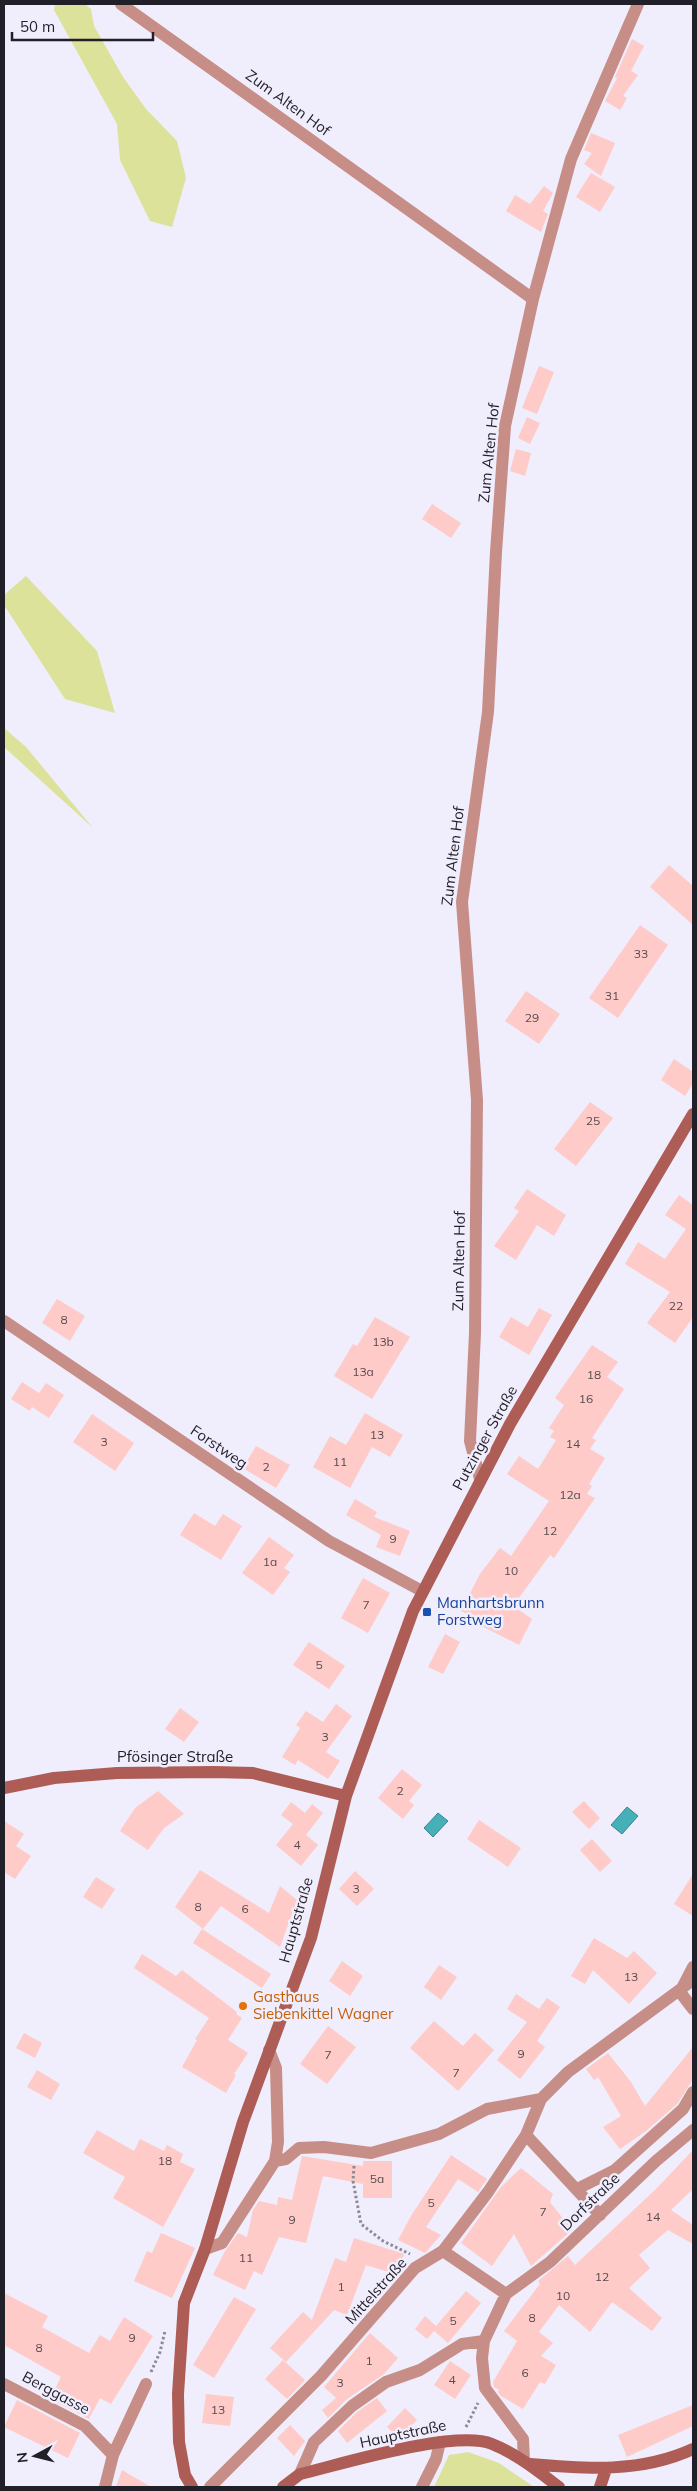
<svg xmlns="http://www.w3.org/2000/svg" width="697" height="2491" viewBox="0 0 697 2491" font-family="Mulish,sans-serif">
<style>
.green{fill:#dce29a}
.water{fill:#45b0b8;stroke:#3a848d}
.building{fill:#fecbc8}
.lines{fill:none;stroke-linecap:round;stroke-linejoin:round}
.path{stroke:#8d8a96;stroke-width:3;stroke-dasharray:2.5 2.5;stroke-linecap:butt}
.street{stroke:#c78e88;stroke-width:12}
.secondary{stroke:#ae5d56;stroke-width:12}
.transit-dot{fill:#1a4fb4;stroke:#f0edfc;stroke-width:2}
.food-dot{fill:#e8710a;stroke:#f0edfc;stroke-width:2}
.labels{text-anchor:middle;stroke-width:5;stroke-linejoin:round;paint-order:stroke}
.number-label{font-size:12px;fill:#584a50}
.street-label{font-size:15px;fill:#211f28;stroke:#f0edfc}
.transit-label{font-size:15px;fill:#164399;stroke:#f0edfc;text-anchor:start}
.food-label{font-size:15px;fill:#c56008;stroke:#f0edfc;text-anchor:start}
</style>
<rect width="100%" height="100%" fill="#f0edfc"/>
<!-- green -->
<path class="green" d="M55 4H85L91 9 94 26 123 77 146 109 177 141 186 178 172 227 150 221 120 160 117 124 54 10Z
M26 576 97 651 115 713 65 699 4 605V595Z
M4 728 26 747 93 828 4 747Z
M468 2452 499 2463 534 2487H434L449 2455Z"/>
<!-- water -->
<path class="water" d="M627 1807 638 1816 622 1834 611 1825Z
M438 1813 448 1821 433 1837 424 1828Z"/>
<!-- building -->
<path class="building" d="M632 39 644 46 631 71 638 75 623 96 627 98 620 110 605 101 617 78 615 77Z
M591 133 615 143 601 176 584 164 592 153 584 150Z
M591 173 615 187 600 212 576 197Z
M544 186 553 193 543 211 548 214 541 232 506 211 515 195 530 204Z
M539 366 554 372 537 414 522 408Z
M527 417 540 423 530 444 518 438Z
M516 449 531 453 525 476 510 471Z
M432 504 461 523 451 538 422 519Z
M669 865 693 886V925L650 887Z
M640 925 668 945 618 1018 589 998Z
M526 991 560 1014 539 1044 505 1021Z
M674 1059 693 1072V1083L685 1096 661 1080Z
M590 1102 613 1118 576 1166 554 1149Z
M527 1189 566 1215 554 1236 537 1225 516 1260 494 1246 519 1211 514 1208Z
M679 1195 693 1205V1317L675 1343 647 1323 670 1292 625 1264 638 1242 665 1259 686 1229 665 1215Z
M57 1299 85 1316 70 1341 42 1323Z
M539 1308 552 1315 529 1355 499 1337 511 1317 528 1327Z
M375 1317 410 1337 372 1399 334 1376 353 1344 357 1346Z
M592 1345 618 1362 607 1377 624 1389 592 1438 596 1440 590 1449 605 1458 589 1484 592 1486 587 1494 595 1498 554 1558 550 1555 513 1606 532 1619 519 1645 476 1623 478 1620 461 1611 480 1574 500 1548 511 1556 549 1501 507 1474 519 1456 538 1469 556 1440 550 1437 554 1431 549 1428 564 1405 555 1398Z
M22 1382 39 1393 46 1383 64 1395 49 1418 32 1407 30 1411 11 1399Z
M365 1413 403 1435 390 1457 372 1447 350 1488 313 1467 330 1436 346 1445Z
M92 1414 134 1443 115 1471 73 1442Z
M256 1446 290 1465 276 1488 243 1468Z
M355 1499 377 1512 374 1517 410 1531 400 1556 376 1547 381 1535 346 1515Z
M194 1513 215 1526 223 1514 242 1526 221 1560 180 1535Z
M269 1537 294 1555 284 1568 290 1572 273 1595 242 1573Z
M363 1578 390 1593 368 1633 341 1618Z
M445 1634 460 1642 443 1674 428 1667Z
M309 1642 345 1666 329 1689 293 1665Z
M336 1704 352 1716 326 1752 340 1761 328 1779 298 1760 295 1765 282 1757 300 1728 296 1725 306 1711 323 1722Z
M180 1708 199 1722 184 1742 165 1729Z
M402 1769 422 1785 409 1801 414 1805 403 1819 378 1798Z
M158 1791 184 1814 164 1828 148 1850 120 1831 135 1808Z
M584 1801 600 1818 589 1829 572 1812Z
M291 1802 305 1813 312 1804 323 1813 306 1835 318 1845 301 1866 276 1845 293 1824 281 1815Z
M479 1820 521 1848 508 1867 467 1839Z
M4 1821 24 1834 16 1846 31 1856 15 1879 4 1872Z
M592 1839 612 1861 600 1872 580 1850Z
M200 1870 269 1913 280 1886 297 1900 280 1947 221 1906 203 1929 175 1907Z
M355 1871 374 1889 357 1906 339 1889Z
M693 1874V1916L674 1904Z
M96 1877 115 1889 102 1909 83 1897Z
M202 1929 271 1974 262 1988 193 1943Z
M594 1938 627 1958 634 1951 657 1973 629 2004 593 1970 585 1984 571 1976Z
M142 1954 176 1976 182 1970 237 2012 236 2014 242 2018 228 2040 248 2053 234 2074 236 2075 226 2093 182 2067 197 2040 195 2039 209 2018 134 1968Z
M342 1961 363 1976 350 1996 329 1981Z
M439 1965 457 1977 441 2000 424 1987Z
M516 1994 539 2009 547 1998 560 2007 537 2041 545 2047 520 2079 497 2060 527 2022 507 2009Z
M434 2021 463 2046 475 2033 494 2050 458 2091 410 2048Z
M328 2026 356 2047 327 2084 300 2064Z
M24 2033 42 2043 35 2058 16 2048Z
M693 2047V2078L690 2084 677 2104 646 2131 620 2149 603 2127 621 2116 598 2077 594 2080 586 2069 608 2053 631 2082 645 2106Z
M37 2070 60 2084 51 2100 27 2087Z
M97 2130 134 2151 140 2139 164 2151 167 2145 183 2154 180 2162 195 2169 163 2227 113 2198 125 2177 83 2153Z
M693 2150V2189L671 2210 693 2225V2244L668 2230 639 2255 650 2268 629 2288 662 2318 652 2331 612 2302 590 2332 559 2305 539 2332 553 2343 541 2356 556 2365 545 2384 540 2382 523 2409 501 2396 498 2392 499 2390 494 2387 493 2382 517 2341 504 2331 540 2284 538 2281 568 2256 575 2265 656 2189Z
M451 2155 487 2179 478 2192 458 2179 426 2227 441 2235 425 2253 398 2240 411 2216Z
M302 2156 363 2166V2161H392V2198H363V2184L323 2176 306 2243 279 2237 262 2275 254 2271 245 2290 213 2275 225 2251 238 2233 247 2237 253 2210 259 2201 277 2205 278 2197 292 2200Z
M521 2168 553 2194 550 2202 572 2230 531 2266 514 2234 492 2266 461 2243 501 2187Z
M161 2233 195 2248 172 2298 134 2281 147 2251 152 2253Z
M354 2238 404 2254 398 2275 366 2265 347 2315 334 2310 286 2362 270 2348 303 2312 312 2320 335 2258 346 2262Z
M466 2291 481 2303 448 2343 434 2331 427 2339 415 2329 425 2316 436 2326Z
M4 2293 48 2316 42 2327 89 2353 100 2335 110 2341 124 2317 153 2336 111 2404 100 2398 89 2419 50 2399 61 2377 4 2345Z
M234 2297 256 2309 214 2378 193 2365Z
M370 2333 398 2358 384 2374 347 2399 328 2418 322 2410 336 2398 324 2387Z
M283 2360 305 2380 287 2399 265 2379Z
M450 2361 471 2375 455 2399 434 2385Z
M206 2394 234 2397 230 2426 202 2423Z
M377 2398 387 2411 347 2443 338 2431 357 2412Z
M17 2400 80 2433 68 2458 4 2427Z
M693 2405V2426L627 2457 618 2435Z
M405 2408 417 2420 399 2439 387 2427Z
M290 2425 305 2441 294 2456 277 2438Z
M122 2470 151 2487H116Z"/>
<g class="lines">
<!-- path -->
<path class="path" d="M354 2166 353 2181 361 2224 383 2241 410 2254
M151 2372 160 2352 165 2331
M466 2427 478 2403"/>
<!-- street -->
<path class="street" d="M121 4 533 299
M4 1321 329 1541 422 1591
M480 1479 470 1441 475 1333 477 1100 462 902 488 712 496 552 505 426 533 299 571 159 638 4
M693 1967 680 1992 693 2009
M526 2135 600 2215
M275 2161 286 2159 299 2148 324 2147 371 2153 439 2134 487 2109 541 2099
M577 2189 615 2170 683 2109 693 2092
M205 2249 222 2243 275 2161 278 2142 276 2068 269 2050
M443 2251 506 2294
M4 2384 85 2426 113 2455 105 2487
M113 2455 146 2384
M524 2461 523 2439 485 2388 482 2358 484 2341 506 2294 550 2262 656 2161 693 2130
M300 2474 314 2442 352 2406 386 2382 420 2370 462 2344 484 2341
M210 2487 321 2376 415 2268 443 2251 488 2192 526 2135 541 2099 568 2072 693 1980
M422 2487 436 2459 440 2442"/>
<!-- secondary -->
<path class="secondary" d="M4 1788 54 1778 117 1773 214 1772 253 1773 346 1796
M530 2464C586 2469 641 2473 693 2449
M192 2487 185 2475 179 2442 178 2394 184 2303 205 2249 243 2122 311 1938 346 1796 413 1611 510 1424 693 1114
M283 2487 300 2474C342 2464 455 2429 492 2444 517 2454 538 2471 559 2487
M600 2487 606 2469"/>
</g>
<!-- markers -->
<rect class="transit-dot" x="422" y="1607" width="10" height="10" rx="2.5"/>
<circle class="food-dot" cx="243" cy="2006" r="5"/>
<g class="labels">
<!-- number labels -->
<g class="number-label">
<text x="641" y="958">33</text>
<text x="612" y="1000">31</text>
<text x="532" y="1022">29</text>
<text x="593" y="1125">25</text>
<text x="676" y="1310">22</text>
<text x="64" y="1324">8</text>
<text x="383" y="1346">13b</text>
<text x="363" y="1376">13a</text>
<text x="594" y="1379">18</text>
<text x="586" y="1403">16</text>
<text x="377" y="1439">13</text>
<text x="104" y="1446">3</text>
<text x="573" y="1448">14</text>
<text x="340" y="1466">11</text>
<text x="266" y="1471">2</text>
<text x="570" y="1499">12a</text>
<text x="550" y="1535">12</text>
<text x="393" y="1543">9</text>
<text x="270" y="1566">1a</text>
<text x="511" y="1575">10</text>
<text x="366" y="1609">7</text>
<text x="319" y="1669">5</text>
<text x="325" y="1741">3</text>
<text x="400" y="1795">2</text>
<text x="297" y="1849">4</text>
<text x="356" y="1893">3</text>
<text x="198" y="1911">8</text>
<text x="245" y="1913">6</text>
<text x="631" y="1981">13</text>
<text x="521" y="2058">9</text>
<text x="328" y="2059">7</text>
<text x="456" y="2077">7</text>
<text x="165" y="2165">18</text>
<text x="377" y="2183">5a</text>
<text x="431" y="2207">5</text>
<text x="543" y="2216">7</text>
<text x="653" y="2221">14</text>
<text x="292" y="2224">9</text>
<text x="246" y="2262">11</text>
<text x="602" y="2281">12</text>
<text x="341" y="2291">1</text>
<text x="563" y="2300">10</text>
<text x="532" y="2322">8</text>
<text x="453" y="2325">5</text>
<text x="132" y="2342">9</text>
<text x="39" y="2352">8</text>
<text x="369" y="2365">1</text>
<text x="525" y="2377">6</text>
<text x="452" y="2384">4</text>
<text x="340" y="2387">3</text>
<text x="218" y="2414">13</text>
</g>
<!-- street labels -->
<g class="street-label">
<text transform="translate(288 103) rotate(36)" y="5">Zum Alten Hof</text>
<text transform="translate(489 453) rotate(-84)" y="5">Zum Alten Hof</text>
<text transform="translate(453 856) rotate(-83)" y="5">Zum Alten Hof</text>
<text transform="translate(459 1261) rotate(-89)" y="5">Zum Alten Hof</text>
<text transform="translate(485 1438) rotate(-61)" y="5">Putzinger Straße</text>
<text transform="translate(219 1447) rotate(34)" y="5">Forstweg</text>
<text x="175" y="1762">Pfösinger Straße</text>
<text transform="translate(296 1920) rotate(-74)" y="5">Hauptstraße</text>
<text transform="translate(590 2202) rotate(-44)" y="5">Dorfstraße</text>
<text transform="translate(376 2291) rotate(-48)" y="5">Mittelstraße</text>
<text transform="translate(56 2393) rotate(28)" y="5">Berggasse</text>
<text transform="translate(403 2434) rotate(-12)" y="5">Hauptstraße</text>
</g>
<!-- transit labels -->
<g class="transit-label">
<text x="437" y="1608">Manhartsbrunn<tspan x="437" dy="17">Forstweg</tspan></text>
</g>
<!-- food labels -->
<g class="food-label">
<text x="253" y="2002">Gasthaus<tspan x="253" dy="17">Siebenkittel Wagner</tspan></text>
</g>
</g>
<!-- border -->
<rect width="697" height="2491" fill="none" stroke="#211f28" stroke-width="10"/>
<!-- north arrow -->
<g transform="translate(35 2456) rotate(263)" stroke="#f0edfc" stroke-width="4" paint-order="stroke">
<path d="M0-4L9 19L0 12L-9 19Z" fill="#211f28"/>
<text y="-8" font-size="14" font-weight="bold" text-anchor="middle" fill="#211f28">N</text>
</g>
<!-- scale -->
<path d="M12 32v8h141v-8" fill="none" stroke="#211f28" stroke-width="2.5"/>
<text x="20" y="32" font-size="15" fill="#211f28" stroke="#f0edfc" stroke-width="4" paint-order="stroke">50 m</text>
</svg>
